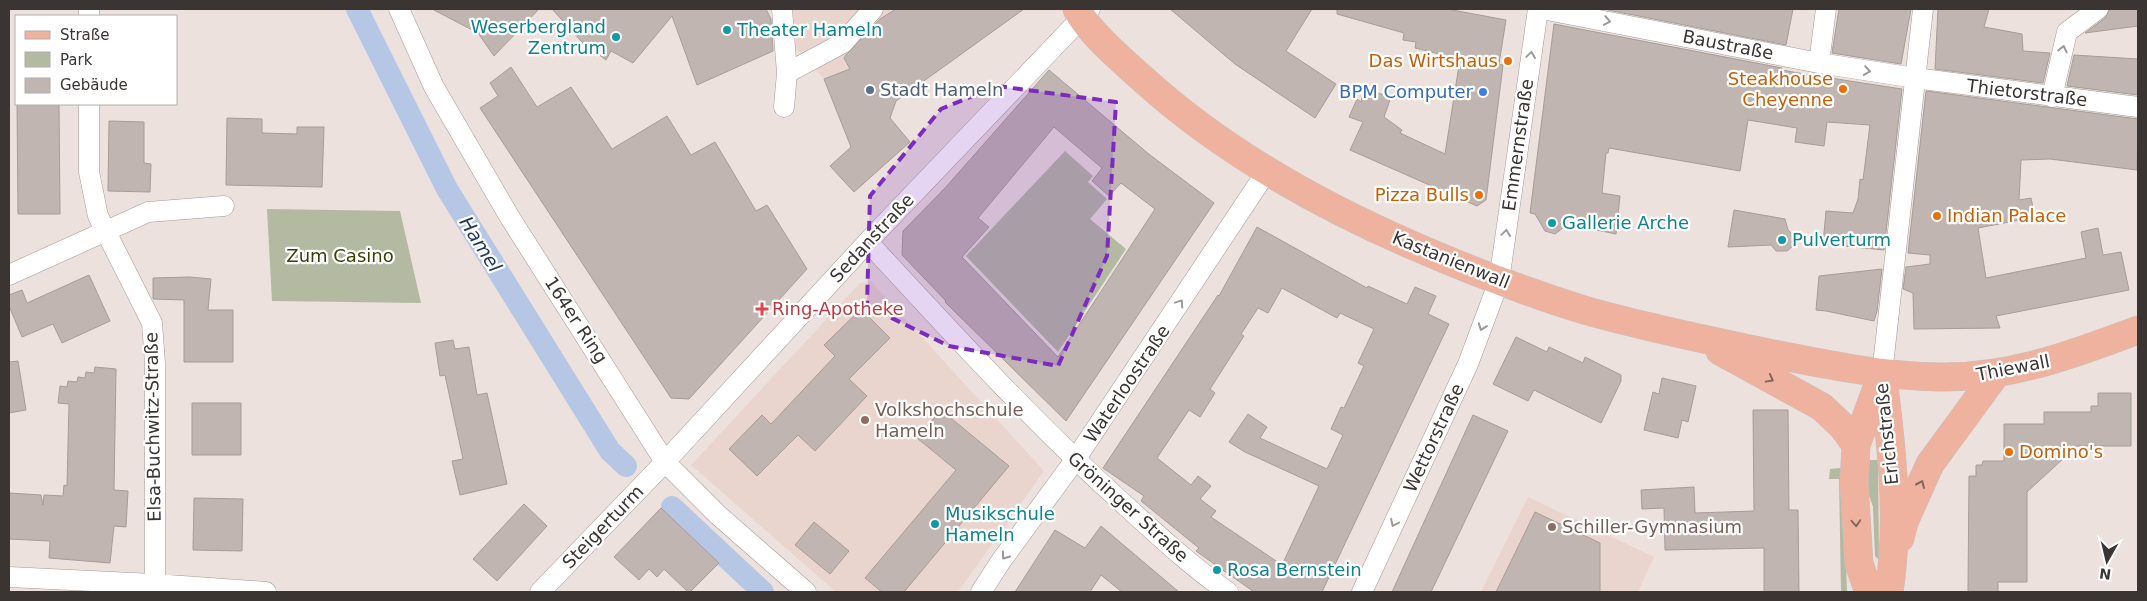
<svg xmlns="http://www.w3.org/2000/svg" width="2147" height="601" viewBox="0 0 2147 601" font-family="'DejaVu Sans',sans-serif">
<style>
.built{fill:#e9d5cd}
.green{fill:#b4b9a2}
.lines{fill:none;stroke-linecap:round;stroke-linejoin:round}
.canal{stroke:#b5c7e4;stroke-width:22}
.building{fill:#c0b5b0;stroke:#a79c97;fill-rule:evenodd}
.street-casing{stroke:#a59995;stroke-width:21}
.primary-casing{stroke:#c4c2c2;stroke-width:29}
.street{stroke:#fff;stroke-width:20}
.primary{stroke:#efb29f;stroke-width:28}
.oneway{stroke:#9c9a99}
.oneway2{stroke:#82675e}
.marked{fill:#7b2cbf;fill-opacity:0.2;stroke:#7b2cbf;stroke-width:4;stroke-dasharray:10 6;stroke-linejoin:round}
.culture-dot{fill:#0f9aa8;stroke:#fff;stroke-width:2}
.food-dot{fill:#e8710a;stroke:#fff;stroke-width:2}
.service-dot{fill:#5c6f8a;stroke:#fff;stroke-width:2}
.shop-dot{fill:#3f7fe0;stroke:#fff;stroke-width:2}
.health-dot{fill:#e0444e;stroke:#fff;stroke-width:2}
.education-dot{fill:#8d6e63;stroke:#fff;stroke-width:2}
.labels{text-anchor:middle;stroke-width:4.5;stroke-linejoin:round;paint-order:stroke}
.culture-label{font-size:18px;fill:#0d838f;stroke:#fff;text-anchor:start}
.street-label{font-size:18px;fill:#3a3533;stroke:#fff}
.food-label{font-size:18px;fill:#c56008;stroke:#fff;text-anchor:end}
.service-label{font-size:18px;fill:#4e5e75;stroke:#fff;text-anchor:start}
.shop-label{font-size:18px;fill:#366cbe;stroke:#fff;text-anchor:end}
.park-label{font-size:18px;fill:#383f07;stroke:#fff}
.health-label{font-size:18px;fill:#be3a42;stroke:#fff;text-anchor:start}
.education-label{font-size:18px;fill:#785e54;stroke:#fff;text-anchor:start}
.water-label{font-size:19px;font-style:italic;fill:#1e355c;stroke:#fff}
</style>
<rect width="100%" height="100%" fill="#ede1dd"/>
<!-- built -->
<path class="built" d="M777 9H896L878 20 855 43 844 58 850 69 824 79 779 29Z
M871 281 1044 471 958 592H836L691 465 860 283Z
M1528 497 1654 557 1638 592H1481Z"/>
<!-- green -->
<path class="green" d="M1065 151 1093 176 1088 182 1107 199 1090 219 1126 249 1058 352 966 256Z
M267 209 400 211 421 303 272 301Z
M1866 460H1878L1879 560 1875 556 1873 507 1864 480Z
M1840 468 1843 477 1847 592H1841L1839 479H1829L1830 469Z"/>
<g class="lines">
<!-- canal -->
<path class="canal" d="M357 9 447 189 610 451 626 466
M672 507 763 592"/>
</g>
<!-- building -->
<path class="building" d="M432 9H539L494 56 478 33Z
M552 9H766L771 19 773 51 697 85 672 16 633 63 611 51 606 60 582 42Z
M896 9H1024L896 101 890 118 910 142 854 192 830 166 851 147 824 79 850 69 844 58 846 55 880 19Z
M1170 9H1312L1286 51 1336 84 1315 118 1235 64Z
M1337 9H1447L1506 20 1499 64 1503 65 1486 200 1477 206 1350 150 1363 122 1349 117 1357 99 1361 102 1364 89 1391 97 1384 117 1402 130 1400 133 1445 154 1460 59 1415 48 1416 42 1403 40 1404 33 1337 14Z
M1603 9H1793L1786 45Z
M1839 9H1911L1901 64 1832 53Z
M1938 9H1989L1984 27 2022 34 2023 51 2050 53 2043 83 1935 69Z
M2110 9H2138V26L2085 33 2105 18Z
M1554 24 1782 68V70L1804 74 1902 89 1884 250 1823 244 1826 211 1853 213 1858 199 1860 179 1863 180 1870 125 1827 122 1824 146 1795 142 1797 128 1748 120 1740 171 1609 148 1608 153H1606L1602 193 1620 196 1616 234 1568 224 1555 234 1545 231 1535 214 1530 213Z
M2074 55 2138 59V95L2067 86Z
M511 67 537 107 571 87 612 149 667 116 691 155 715 142 756 211 767 205 807 269 689 399 671 398 480 108 498 96 490 83Z
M1049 70 1150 155 1214 203 1066 421 945 302 946 301 902 255 903 231 945 188ZM1054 127 1102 168 1092 181 1109 196 1121 183 1155 209 1058 357 962 257 989 227 978 218Z
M1926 91 2138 119 2137 170 2050 159 2021 160 2019 200 2031 198 2035 217 1978 228 1986 278 2086 258 2081 232 2098 228 2103 255 2121 252 2129 290 1996 316 2000 328 1914 329 1913 293 1903 289 1906 267 1930 264V255L1908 253Z
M17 104H59L60 214H18Z
M227 118 262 119V133L297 134V127H324L322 187 226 185Z
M109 121 144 122V163L151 164 150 192 108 191Z
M1734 210 1785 219 1788 230 1793 235V246L1787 251H1776L1771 245 1728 247Z
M1257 227 1367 288 1368 286 1407 304 1415 287 1436 296 1428 314 1449 324 1322 592H1254L1196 551 1199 548 1141 501 1144 496 1103 468 1218 295 1219 296ZM1282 288 1337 318 1340 313 1374 329 1358 363 1364 366 1344 408 1341 407 1331 429 1343 435 1327 469 1260 438 1267 427 1248 414 1229 442 1245 452 1319 486 1282 565 1211 517 1216 511 1200 499 1211 486 1198 476 1191 485 1157 458 1189 410 1200 417 1215 393 1210 389 1244 336 1241 334 1258 308 1268 313Z
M1882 269 1877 311 1874 321 1826 311 1816 310 1819 276Z
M89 275 110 321 62 343 53 324 22 337 9 306V295L22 290 27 303Z
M190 277 211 279 208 310H233V362H184V300L153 299V278Z
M861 309 890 338 849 379 867 396 815 451 798 435 757 476 729 449 762 415 771 424 835 356 824 345Z
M1516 337 1547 352 1549 347 1583 363 1585 357 1621 375V381L1601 423 1534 390 1528 401 1493 384Z
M453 340 455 349 469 347 477 395 487 393 507 484 460 495 452 461 463 459 445 375 440 376 435 343Z
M18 361 26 410 9 413V362Z
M95 367 116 369 114 490 128 491 126 527 114 526 110 563 49 558 50 541 9 539V493L41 495 43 505 44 495 63 496 64 485 67 486 69 404 58 403 60 386 67 387 68 381 77 382 78 377 85 378 86 372 94 373Z
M1662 378 1696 386 1688 422 1682 420 1678 438 1644 430 1653 392 1659 394Z
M2098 393H2131V446H2077L2027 492V582H1998V592H1968L1969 476H1976V465H1982L1983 461H2004V424H2044V412H2091V406H2098Z
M192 403H241V455H192Z
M941 410 1009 466 904 592H882L865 578 956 470 917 438Z
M1753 410H1788L1789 510H1798L1799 592H1764V548L1665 550 1664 508 1642 509 1641 490 1694 487 1695 513 1754 511Z
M1473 415 1508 431 1431 592H1392Z
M194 498 243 499 242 551 193 550Z
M524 504 547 526 497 581 473 559Z
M661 508 719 563 690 592H688L664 569 657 577 649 569 639 580 614 557Z
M1535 512 1600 543V592H1496Z
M814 522 849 551 830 574 795 545Z
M1101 526 1179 592H1122L1101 575 1090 592H1015L1055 530 1085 548Z"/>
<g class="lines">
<!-- street casing -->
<g class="street-casing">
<path id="street" d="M89 9V16
M399 9 434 87 509 216 665 462 718 515 806 592
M782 9 787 73 784 107
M1542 9 1819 63 1915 78 2138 107
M1819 63 1826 9
M787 73 843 43 873 9
M2052 97 2067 32 2098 9
M89 104V172L98 216 152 323 155 363V592
M868 242C952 333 1035 424 1127 507 1160 537 1192 567 1228 592
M9 275 148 212 224 206
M1882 374 1923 9
M9 577 154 584 266 592
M540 592 665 462 874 235 1090 9
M981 592 1001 561 1075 460 1267 171
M1362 592 1468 364 1499 281 1538 9"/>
</g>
<!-- primary casing -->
<g class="primary-casing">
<path id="primary" d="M1077 9C1088 32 1125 63 1145 81 1224 152 1317 204 1414 246 1469 270 1526 292 1584 310 1636 325 1690 336 1744 348 1809 361 1874 376 1940 377 2011 378 2074 354 2138 330
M1720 351 1822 407 1843 427 1856 445
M1883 378C1892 449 1900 521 1889 592
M1900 538 1904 522 1930 464 1996 374
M1869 592 1859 564 1854 482 1856 445 1882 374"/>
</g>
<!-- street -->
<use href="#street" class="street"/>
<!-- primary -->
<use href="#primary" class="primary"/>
</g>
<!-- one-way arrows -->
<defs><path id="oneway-chevron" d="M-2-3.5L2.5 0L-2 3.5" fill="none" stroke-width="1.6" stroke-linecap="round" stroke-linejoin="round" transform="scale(1.25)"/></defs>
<g class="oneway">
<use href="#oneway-chevron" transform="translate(1607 21) rotate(11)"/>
<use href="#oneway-chevron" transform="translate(2063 49) rotate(-77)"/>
<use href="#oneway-chevron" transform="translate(1531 55) rotate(-82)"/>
<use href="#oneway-chevron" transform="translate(1867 71) rotate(9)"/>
<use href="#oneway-chevron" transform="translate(1506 233) rotate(-82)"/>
<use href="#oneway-chevron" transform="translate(1180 303) rotate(-56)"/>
<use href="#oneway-chevron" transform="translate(1482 327) rotate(110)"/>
<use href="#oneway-chevron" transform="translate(1394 523) rotate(115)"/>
<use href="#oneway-chevron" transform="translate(1005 556) rotate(126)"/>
</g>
<g class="oneway2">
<use href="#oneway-chevron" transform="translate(1770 379) rotate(29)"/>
<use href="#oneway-chevron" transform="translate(1921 484) rotate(-66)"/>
<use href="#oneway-chevron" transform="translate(1856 523) rotate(86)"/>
</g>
<!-- marked area -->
<path class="marked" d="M997 86 1116 102 1107 256 1058 366 949 346 867 306 870 196 941 109Z"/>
<!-- markers -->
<g class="culture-dot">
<circle cx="727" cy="30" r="5"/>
<circle cx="616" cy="37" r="5"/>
<circle cx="1552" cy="223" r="5"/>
<circle cx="1782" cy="240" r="5"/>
<circle cx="935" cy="524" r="5"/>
<circle cx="1217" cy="570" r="5"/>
</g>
<g class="food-dot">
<circle cx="1508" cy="61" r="5"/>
<circle cx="1843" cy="89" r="5"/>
<circle cx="1479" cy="195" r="5"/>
<circle cx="1937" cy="216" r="5"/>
<circle cx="2009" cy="452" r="5"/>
</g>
<circle class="service-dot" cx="870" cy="90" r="5"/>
<circle class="shop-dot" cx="1483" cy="92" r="5"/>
<path class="health-dot" d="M759.5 301.5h5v5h5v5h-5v5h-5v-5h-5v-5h5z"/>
<g class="education-dot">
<circle cx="865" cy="420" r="5"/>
<circle cx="1552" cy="527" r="5"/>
</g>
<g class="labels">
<!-- culture labels -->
<g class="culture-label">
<text x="606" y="33" text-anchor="end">Weserbergland<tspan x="606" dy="21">Zentrum</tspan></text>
<text x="737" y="36">Theater Hameln</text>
<text x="1562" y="229">Gallerie Arche</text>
<text x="1792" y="246">Pulverturm</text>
<text x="945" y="520">Musikschule<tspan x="945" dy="21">Hameln</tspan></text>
<text x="1227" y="576">Rosa Bernstein</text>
</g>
<!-- street labels -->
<g class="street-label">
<text transform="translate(1728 45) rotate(11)" y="6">Baustraße</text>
<text transform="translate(2027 93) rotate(7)" y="6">Thietorstraße</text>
<text transform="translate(1518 145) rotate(-82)" y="6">Emmernstraße</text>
<text transform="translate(872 238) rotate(-47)" y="6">Sedanstraße</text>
<text transform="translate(1451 260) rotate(22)" y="6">Kastanienwall</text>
<text transform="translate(576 320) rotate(57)" y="6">164er Ring</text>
<text transform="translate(2013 368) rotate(-11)" y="6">Thiewall</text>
<text transform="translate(1127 384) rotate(-56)" y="6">Waterloostraße</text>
<text transform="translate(153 427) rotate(-91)" y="6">Elsa-Buchwitz-Straße</text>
<text transform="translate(1887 434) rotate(-96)" y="6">Erichstraße</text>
<text transform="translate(1434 438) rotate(-65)" y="6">Wettorstraße</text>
<text transform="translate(1128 507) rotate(42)" y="6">Gröninger Straße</text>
<text transform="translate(603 527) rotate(-46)" y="6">Steigerturm</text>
</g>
<!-- food labels -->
<g class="food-label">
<text x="1498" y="67">Das Wirtshaus</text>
<text x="1833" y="85">Steakhouse<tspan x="1833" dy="21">Cheyenne</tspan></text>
<text x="1469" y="201">Pizza Bulls</text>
<text x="1947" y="222" text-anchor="start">Indian Palace</text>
<text x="2019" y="458" text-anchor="start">Domino's</text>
</g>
<!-- service labels -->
<g class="service-label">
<text x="880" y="96">Stadt Hameln</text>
</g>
<!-- shop labels -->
<g class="shop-label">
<text x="1473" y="98">BPM Computer</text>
</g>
<!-- park labels -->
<g class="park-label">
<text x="340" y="262">Zum Casino</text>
</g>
<!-- health labels -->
<g class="health-label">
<text x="772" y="315">Ring-Apotheke</text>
</g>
<!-- education labels -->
<g class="education-label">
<text x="875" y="416">Volkshochschule<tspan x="875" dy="21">Hameln</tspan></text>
<text x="1562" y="533">Schiller-Gymnasium</text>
</g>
<!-- water labels -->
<g class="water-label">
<text transform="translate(481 244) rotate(58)" y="7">Hamel</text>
</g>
</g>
<!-- border -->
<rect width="2147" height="601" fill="none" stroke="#3a3533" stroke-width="20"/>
<!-- legend -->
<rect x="15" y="15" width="162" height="90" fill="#ffffff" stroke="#b0aead"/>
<rect x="25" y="31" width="25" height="8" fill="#efb29f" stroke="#b0aead"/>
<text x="60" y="40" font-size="15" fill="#3a3533">Straße</text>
<rect x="25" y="52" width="25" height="15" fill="#b4b9a2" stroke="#b0aead"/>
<text x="60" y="65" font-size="15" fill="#3a3533">Park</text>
<rect x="25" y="78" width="25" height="15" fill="#c0b5b0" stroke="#b0aead"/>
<text x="60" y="90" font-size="15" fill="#3a3533">Gebäude</text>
<!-- north arrow -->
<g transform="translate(2107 561) rotate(188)" stroke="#ffffff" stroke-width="4" paint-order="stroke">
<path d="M0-4L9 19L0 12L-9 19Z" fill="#3a3533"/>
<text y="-8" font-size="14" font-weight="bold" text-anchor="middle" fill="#3a3533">N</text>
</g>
</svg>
